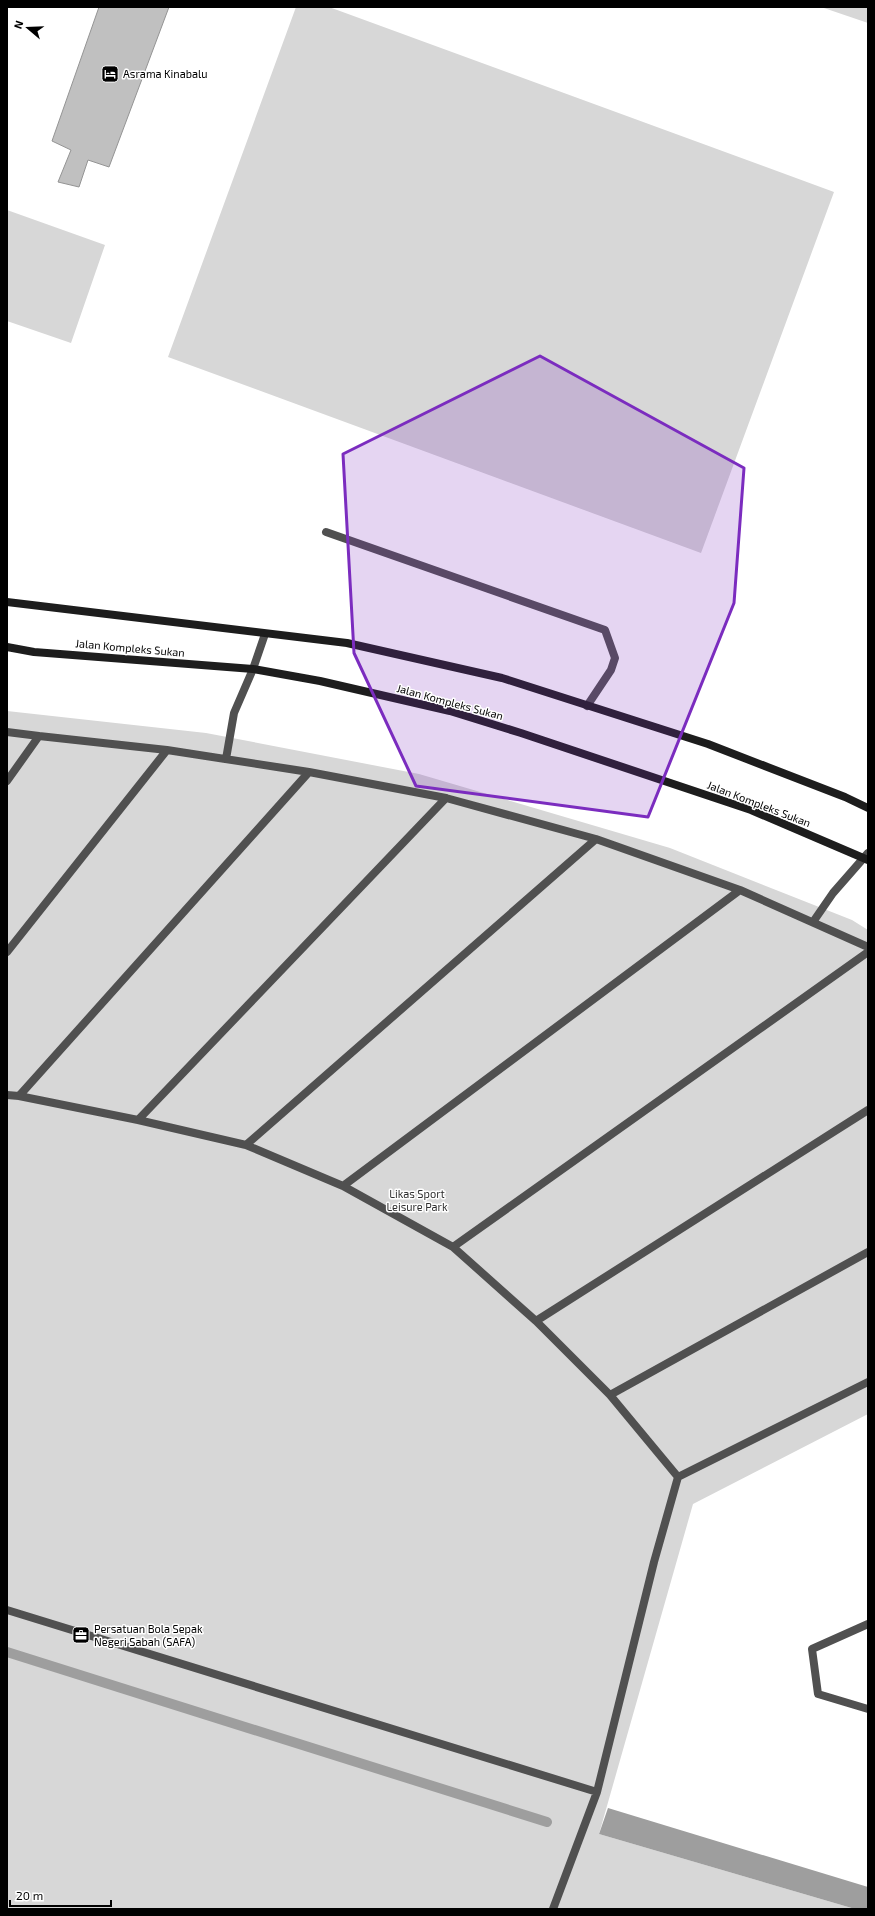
<svg xmlns="http://www.w3.org/2000/svg" width="875" height="1916" viewBox="0 0 875 1916" font-family="'Exo 2',sans-serif">
<style>
.green{fill:#d7d7d7}
.water{fill:#9e9e9e}
.lines{fill:none;stroke-linecap:round;stroke-linejoin:round}
.stream{stroke:#9e9e9e;stroke-width:10}
.building{fill:#c0c0c0;stroke:#949494}
.service{stroke:#505050;stroke-width:8}
.secondary{stroke:#1d1d1d;stroke-width:8}
.marked{fill:#7b2cbf;fill-opacity:0.2;stroke:#7b2cbf;stroke-width:3;stroke-linejoin:round}
.labels{text-anchor:middle;stroke-width:3;stroke-linejoin:round;paint-order:stroke}
.poi-label{font-size:11px;fill:#000;stroke:#fff;text-anchor:start}
.street-label{font-size:11px;fill:#000;stroke:#fff}
.park-label{font-size:11px;fill:#2e2e2e;stroke:#fff}
</style>
<rect width="100%" height="100%" fill="#fff"/>
<!-- green -->
<path class="green" d="M296 7H329L834 192 701 553 168 357Z
M821 7H868V23Z
M7 210 105 245 71 343 7 321Z
M7 711 206 733 419 774 670 848 852 920 868 930V1414L693 1504 599 1834 855 1909H7Z"/>
<!-- water -->
<path class="water" d="M608 1808 868 1887V1909H855L599 1834Z"/>
<g class="lines">
<!-- stream -->
<path class="stream" d="M7 1652 547 1822"/>
</g>
<!-- building -->
<path class="building" d="M99 7H169L109 167 88 160 79 187 58 182 71 150 52 141Z"/>
<g class="lines">
<!-- service -->
<path class="service" d="M326 532 605 630 615 658 611 670 587 706
M7 732 39 736 7 781
M226 759 234 713 253 669 265 634
M740 890 868 947
M813 922 833 893 868 853
M7 952 167 750 39 736
M7 1095 19 1096 309 772 167 750
M19 1096 138 1120 446 798 309 772
M138 1120 246 1145 596 839 446 798
M246 1145 343 1186 740 890 596 839
M343 1186 453 1247 868 952
M453 1247 536 1321 868 1110
M536 1321 610 1395 868 1252
M610 1395 678 1477 868 1382
M7 1610 597 1792
M868 1624 812 1649 818 1694 868 1709
M553 1909 597 1792 654 1562 678 1477"/>
<!-- secondary -->
<path class="secondary" d="M7 602 347 643 502 678 708 744 845 797 868 808
M7 647 34 652 253 669 320 681 450 711 521 733 751 810 868 860"/>
</g>
<!-- marked area -->
<path class="marked" d="M540 356 744 468 734 603 648 817 416 786 354 653 343 454Z"/>
<!-- icons -->
<defs>
<g id="hotel-square" transform="scale(0.9)"><rect x="-9" y="-9" width="18" height="18" rx="4" fill="#000" stroke="#fff"/><path d="M-6-4.5h1.5V1H6V5H4.5V3h-9V5H-6ZM-4 0a1.8 1.8 0 1 1 3.6 0ZM.5 0V-2.5h3Q6-2.5 6 0Z" fill="#fff"/></g>
<g id="office-square" transform="scale(0.9)"><rect x="-9" y="-9" width="18" height="18" rx="4" fill="#000" stroke="#fff"/><path d="M-6-3h4V-5.5h4V-3h4V5H-6ZM-1-4.5V-3h2v-1.5ZM-6 0V1H6V0Z" fill="#fff"/></g>
</defs>
<g fill-rule="evenodd">
<use href="#hotel-square" x="110" y="74"/>
<use href="#office-square" x="81" y="1635"/>
</g>
<g class="labels">
<!-- poi labels -->
<g class="poi-label">
<text x="123" y="78">Asrama Kinabalu</text>
<text x="94" y="1633">Persatuan Bola Sepak<tspan x="94" dy="13">Negeri Sabah (SAFA)</tspan></text>
</g>
<!-- street labels -->
<g class="street-label">
<text transform="translate(130 648) rotate(5)" y="4">Jalan Kompleks Sukan</text>
<text transform="translate(450 702) rotate(15)" y="4">Jalan Kompleks Sukan</text>
<text transform="translate(759 804) rotate(21)" y="4">Jalan Kompleks Sukan</text>
</g>
<!-- park labels -->
<g class="park-label">
<text x="417" y="1198">Likas Sport<tspan x="417" dy="13">Leisure Park</tspan></text>
</g>
</g>
<!-- border -->
<rect width="875" height="1916" fill="none" stroke="#000000" stroke-width="16"/>
<!-- north arrow -->
<g transform="translate(28 28) rotate(289)" stroke="#ffffff" stroke-width="3" paint-order="stroke">
<path d="M0-3L7 15L0 10L-7 15Z" fill="#000000"/>
<text y="-6" font-size="11" font-weight="bold" text-anchor="middle" fill="#000000">N</text>
</g>
<!-- scale -->
<path d="M10 1900v6h101v-6" fill="none" stroke="#000000" stroke-width="2"/>
<text x="16" y="1900" font-size="12" fill="#000000" stroke="#ffffff" stroke-width="3" paint-order="stroke">20 m</text>
</svg>
